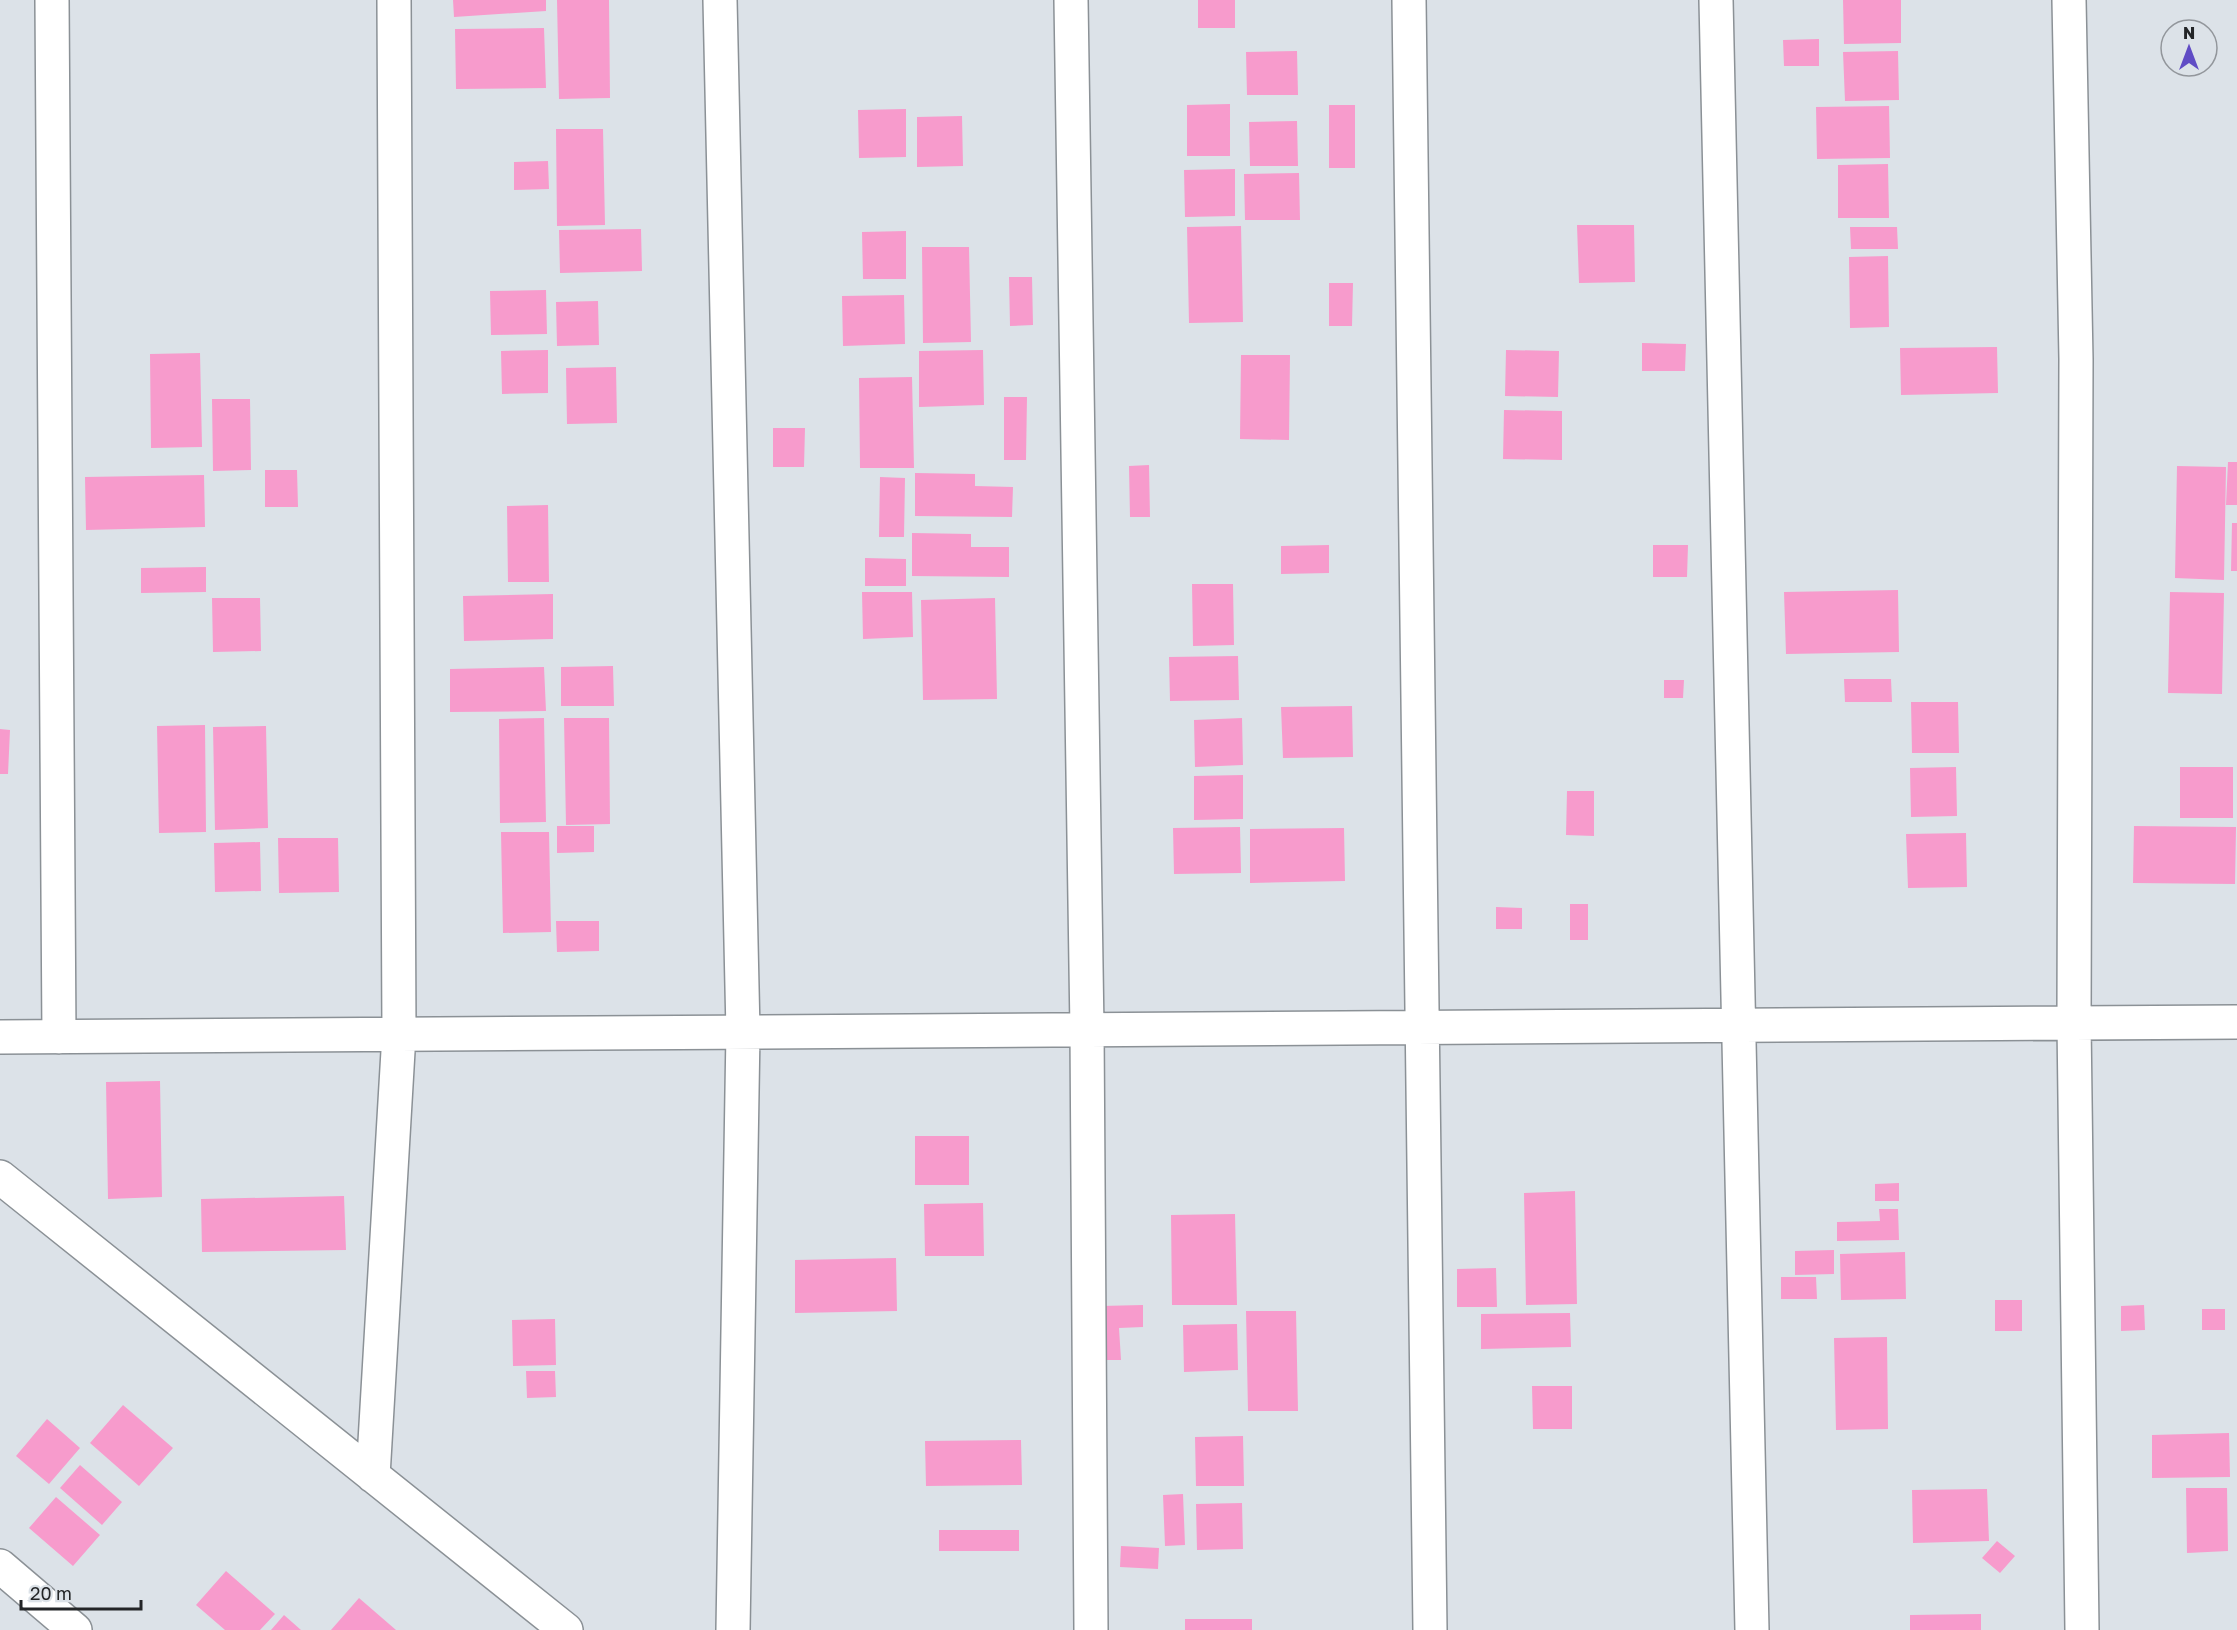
<svg xmlns="http://www.w3.org/2000/svg" width="2237" height="1630" viewBox="0 0 2237 1630" font-family="'Golos Text',sans-serif">
<style>
.building{fill:#f79bcc}
.lines{fill:none;stroke-linecap:round;stroke-linejoin:round}
.minor-casing{stroke:#8b9196;stroke-width:36}
.minor{stroke:#fff;stroke-width:33}
</style>
<rect width="100%" height="100%" fill="#dce2e8"/>
<!-- building -->
<path class="building" d="M453 0H546V11L454 17Z
M557 0H609L610 98 559 99Z
M1198 0H1235V28H1198Z
M1843 0H1901V43L1844 44Z
M544 28 546 88 456 89 455 29Z
M1819 39V66H1784L1783 40Z
M1297 51 1298 95H1247L1246 52Z
M1898 51 1899 100 1845 101 1843 52Z
M1230 104V156H1187V105Z
M1329 105H1355V168H1329Z
M1889 106 1890 158 1817 159 1816 107Z
M906 109V157L859 158 858 110Z
M962 116 963 166 917 167V117Z
M1297 121 1298 166H1250L1249 122Z
M556 129H603L605 225 557 226Z
M548 161 549 189 514 190V162Z
M1888 164 1889 218H1838V165Z
M1235 169V216L1185 217 1184 170Z
M1299 173 1300 220H1245L1244 174Z
M1577 225H1634L1635 282 1579 283Z
M1241 226 1243 322 1189 323 1187 227Z
M1850 227H1897L1898 249H1851Z
M641 229 642 271 560 273 559 230Z
M906 231V279H863L862 232Z
M922 247H969L971 342 923 343Z
M1888 256 1889 327 1850 328 1849 257Z
M1009 277H1032L1033 325 1010 326Z
M1329 283H1353L1352 326H1329Z
M546 290 547 334 491 335 490 291Z
M904 295 905 344 843 346 842 296Z
M598 301 599 345 557 346 556 302Z
M1642 343 1686 344 1685 371H1642Z
M1997 347 1998 393 1901 395 1900 348Z
M548 350V393L502 394 501 351Z
M983 350 984 405 919 407V351Z
M1506 350 1559 351 1558 397 1505 396Z
M200 353 202 447 151 448 150 354Z
M1241 355H1290L1289 440 1240 439Z
M616 367 617 423 567 424 566 368Z
M912 377 914 468H860L859 378Z
M1004 397H1027L1026 460H1004Z
M212 399H250L251 470 213 471Z
M1504 410 1562 411V460L1503 459Z
M773 428H805L804 467H773Z
M2228 462H2237V505H2226Z
M1149 465 1150 517H1130L1129 466Z
M2177 466 2226 467 2224 580 2175 578Z
M265 470H297L298 507H265Z
M915 473 975 474V486L1013 487 1012 517 915 516Z
M204 475 205 527 86 530 85 477Z
M880 477 905 478 904 537H879Z
M548 505 549 582H508L507 506Z
M2232 523H2237V571H2231Z
M912 533 971 534V547H1009V577L912 576Z
M1329 545V573L1281 574V546Z
M1653 545H1688L1687 577H1653Z
M865 558 906 559V586H865Z
M206 567V592L141 593V568Z
M1192 584H1233L1234 645 1193 646Z
M1898 590 1899 652 1786 654 1784 592Z
M862 592H912L913 637 863 639Z
M2170 592 2224 593 2222 694 2168 693Z
M553 594V639L464 641 463 596Z
M212 598H260L261 651 213 652Z
M995 598 997 699 923 700 921 600Z
M1238 656 1239 700 1170 701 1169 657Z
M613 666 614 706H561V667Z
M544 667 546 711 450 712V669Z
M1844 679H1891L1892 702H1845Z
M1664 680H1684L1683 698H1664Z
M1911 702H1958L1959 753H1912Z
M1352 706 1353 757 1283 758 1281 707Z
M544 718 546 822 500 823 499 719Z
M564 718H609L610 824 566 825Z
M1242 718 1243 765 1195 767 1194 720Z
M205 725 206 832 159 833 157 726Z
M266 726 268 828 215 830 213 727Z
M0 729 10 730 8 774H0Z
M1956 767 1957 816 1911 817 1910 768Z
M2180 767H2233V818H2180Z
M1243 775V819L1194 820V776Z
M1567 791H1594V836L1566 835Z
M557 826H594V852L557 853Z
M2134 826 2236 827 2235 884 2133 883Z
M1240 827 1241 873 1174 874 1173 828Z
M1344 828 1345 881 1250 883V829Z
M501 832H549L551 932 503 933Z
M1966 833 1967 887 1908 888 1906 834Z
M278 838H338L339 892 279 893Z
M260 842 261 891 215 892 214 843Z
M1570 904H1588V940H1570Z
M1496 907 1522 908V929H1496Z
M556 921H599V951L557 952Z
M160 1081 162 1197 108 1199 106 1082Z
M915 1136H969V1185H915Z
M1899 1183V1201H1875V1184Z
M1575 1191 1577 1304 1526 1305 1524 1193Z
M344 1196 346 1250 202 1252 201 1199Z
M983 1203 984 1256H925L924 1204Z
M1879 1209H1898L1899 1240 1837 1241V1222L1880 1221Z
M1235 1214 1237 1305H1172L1171 1215Z
M1834 1250V1274L1795 1275V1251Z
M1905 1252 1906 1299 1841 1300 1840 1254Z
M896 1258 897 1311 795 1313V1260Z
M1496 1268 1497 1307H1457V1269Z
M1781 1277H1816L1817 1299H1781Z
M1995 1300H2022V1331H1995Z
M1143 1305V1327L1119 1328 1121 1360H1102L1101 1306Z
M2144 1305 2145 1330 2121 1331V1306Z
M2202 1309H2225V1330H2202Z
M1246 1311H1296L1298 1411H1248Z
M1570 1313 1571 1347 1481 1349V1314Z
M555 1319 556 1365 513 1366 512 1320Z
M1237 1324 1238 1370 1184 1372 1183 1325Z
M1887 1337 1888 1429 1836 1430 1834 1338Z
M526 1371H555L556 1397 527 1398Z
M1532 1386H1572V1429H1533Z
M123 1405 173 1448 139 1486 90 1443Z
M47 1419 80 1448 49 1484 16 1456Z
M2229 1433 2230 1477 2152 1478V1435Z
M1243 1436 1244 1486H1196L1195 1437Z
M1021 1440 1022 1485 926 1486 925 1441Z
M80 1465 122 1502 102 1525 60 1488Z
M2186 1488H2227L2228 1551 2187 1553Z
M1987 1489 1989 1541 1913 1543 1912 1490Z
M1183 1494 1185 1545 1165 1546 1163 1495Z
M56 1497 100 1535 73 1566 29 1528Z
M1242 1503 1243 1549 1197 1550 1196 1504Z
M939 1530H1019V1551H939Z
M1997 1541 2015 1556 2000 1573 1982 1558Z
M1121 1546 1159 1548 1158 1569 1120 1567Z
M226 1571 275 1614 260 1630H225L196 1605Z
M359 1598 396 1630H331Z
M1981 1614V1630H1910V1615Z
M284 1615 301 1630H271Z
M1185 1619H1252V1630H1185Z"/>
<g class="lines">
<!-- minor casing -->
<g class="minor-casing">
<path id="minor" d="M52 0 59 1037
M720 0 743 1032 733 1630
M1071 0 1087 1030 1091 1630
M1409 0 1430 1630
M1716 0 1752 1630
M2069 0 2076 359 2074 1023 2082 1630
M0 1037 2237 1022
M0 1177 566 1630
M373 1476 399 1034 394 0
M0 1566 75 1630"/>
</g>
<!-- minor -->
<use href="#minor" class="minor"/>
</g>
<!-- north arrow -->
<g transform="translate(2189 48)"><circle r="28" fill="#dce2e8" stroke="#92969b" stroke-width="1.5"/>
<path d="M0-4.5L10 22L0 15L-10 22Z" fill="#604cc5"/>
<text y="-9" font-size="16" font-weight="bold" text-anchor="middle" fill="#232527">N</text>
</g>
<!-- scale -->
<path d="M21 1600v9h120v-9" fill="none" stroke="#232527" stroke-width="3"/>
<text x="30" y="1600" font-size="18" fill="#232527" stroke="#dce2e8" stroke-width="4.5" paint-order="stroke">20 m</text>
</svg>
